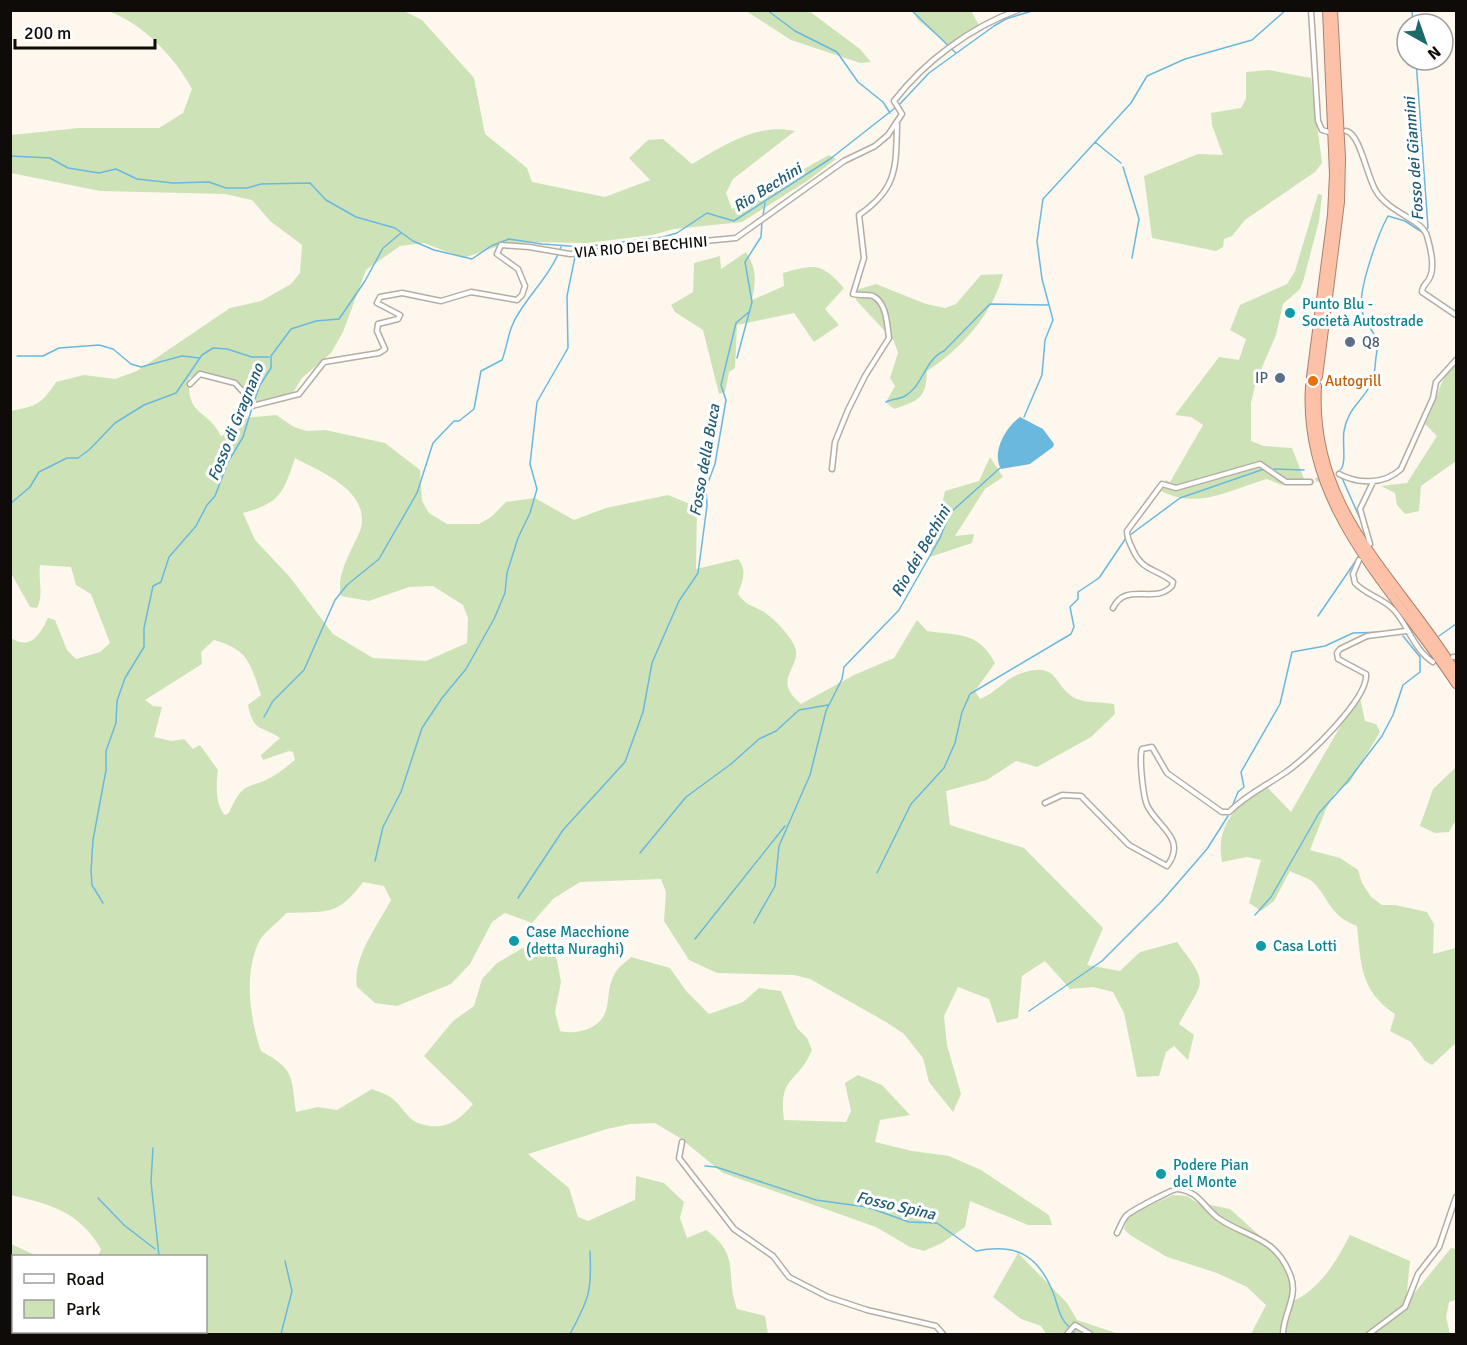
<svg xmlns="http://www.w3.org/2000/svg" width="1467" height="1345" viewBox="0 0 1467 1345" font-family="Signika,sans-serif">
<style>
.green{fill:#cde3b7;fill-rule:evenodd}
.water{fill:#6ab8de}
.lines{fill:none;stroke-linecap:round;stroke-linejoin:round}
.stream{stroke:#6ab8de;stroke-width:1.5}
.street-tunnel{stroke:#dad4cb;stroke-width:4;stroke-dasharray:4 2;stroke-linecap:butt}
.street-casing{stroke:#b5ada2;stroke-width:7}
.highway-casing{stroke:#a9816f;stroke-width:10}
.street{stroke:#fff;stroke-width:4}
.highway{stroke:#fcc1a7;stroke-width:8}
.culture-dot{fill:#0f9aa8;stroke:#fff;stroke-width:2}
.service-dot{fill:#5c6f8a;stroke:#fff;stroke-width:2}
.food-dot{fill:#e8710a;stroke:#fff;stroke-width:2}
.labels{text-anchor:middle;stroke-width:6;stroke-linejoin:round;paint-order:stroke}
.street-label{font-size:15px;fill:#0e0b08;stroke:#fff}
.culture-label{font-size:15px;fill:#0d838f;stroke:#fff;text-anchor:start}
.service-label{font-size:15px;fill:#4e5e75;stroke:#fff;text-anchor:start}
.food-label{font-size:15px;fill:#c56008;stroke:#fff;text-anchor:start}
.water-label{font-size:16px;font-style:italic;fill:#205c77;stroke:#fff}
</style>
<rect width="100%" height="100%" fill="#fef7ed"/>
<!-- green -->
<path class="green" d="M108 11H404L422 20 474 78 485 134 527 168 532 182 605 197 650 180 629 158 648 140 663 139 692 164C725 145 756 123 795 131L733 179 726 193 732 209 829 155 836 159 807 181 742 222 674 229 652 235 587 243 532 242 496 247 463 258 424 243 400 246 366 270 343 332 331 353 302 378 292 394 252 403C246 379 225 379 206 372L189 378C187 418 207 408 221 436L236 429 243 418 276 415 294 427 307 431 325 430 385 443 420 470 422 501 429 513 447 524H479L491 517 506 502 535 498 574 520 606 508 668 495 697 507 696 569 738 559C748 570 742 582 738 594 745 605 754 606 764 612 773 618 788 633 793 643 807 667 768 677 801 704L854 675 894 658 917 620 927 631C959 636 978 631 995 663L975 691 980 699C995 693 1004 680 1019 674 1061 659 1052 688 1077 699 1087 703 1103 702 1114 704L1115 714 1091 737 1037 767 1016 761 987 780 946 791 950 825 1024 848 1103 928 1087 965 1120 971 1140 952 1177 942C1211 987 1203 979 1179 1024L1194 1035 1188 1060 1174 1046 1166 1052 1159 1076 1137 1077 1124 1013 1113 992 1093 987 1070 989 1045 961 1022 976 1018 1018 997 1023 989 999 958 987 944 1016 947 1045 961 1094 953 1112 929 1082 923 1058 904 1034 886 1022 810 979 794 975 717 973 689 960 664 921 666 892 661 879 580 882 553 899 532 923 505 913 492 922 470 964 451 984 397 1006 375 1003 357 987C352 958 378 925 391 900L384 886 363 882C337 917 327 911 286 913 279 922 265 931 260 940 243 972 250 1019 261 1051 295 1070 291 1075 296 1112L318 1107 337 1110 372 1089C379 1092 389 1095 394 1100 402 1107 408 1119 418 1123 443 1132 458 1122 473 1104L424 1056 453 1021 474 1006 482 979 497 963 528 945H548L557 960 561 982 555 1012 560 1031C577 1035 601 1029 606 1010 610 997 607 987 615 973 618 967 626 962 631 957L670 968 687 992 709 1014 743 1002 759 988 781 991 797 1028 807 1038 812 1050C798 1084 778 1075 784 1120L846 1122 851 1111 845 1083 858 1075 882 1085 910 1115 880 1120 875 1142 912 1151 949 1156 981 1170 1049 1215 1052 1225H1028L970 1201 965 1227 942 1243 924 1251 910 1247 876 1227 723 1173 680 1138 655 1123 630 1124 607 1129 528 1154 569 1188 578 1217 588 1221 635 1200 636 1176 664 1183 684 1202 680 1218 687 1238 706 1230C742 1256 724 1274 737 1309L765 1316 768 1334H11V1244L37 1256H14V1332H206V1256H98L101 1249C80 1212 50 1204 11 1195V638C31 651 40 634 48 618L55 620 67 650 76 659 100 652 110 643 91 594 76 585 71 567 40 565C38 580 44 595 37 608L30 607 11 573V411C36 406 41 405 56 382L84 375 115 379 137 371 230 308 261 301 291 284 300 273 302 245 270 221 252 200 225 194 100 191 11 173V135L79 128H159L183 113 192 89C175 57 142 23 108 11ZM295 458C319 471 364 488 362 522 362 530 355 541 352 548 345 563 337 579 341 596L369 601 409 587 433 586 463 605 468 618 467 643 426 661 373 658 333 634 289 576 255 540 243 513C280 503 283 494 295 458ZM214 640C249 650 250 663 261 695L248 705C254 733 260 725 280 738L261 755 263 760 289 751 293 752 295 760C288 765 282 771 275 775 249 791 244 778 229 813L225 815C215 805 216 783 218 770L200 745 193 749 184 739 172 741 154 737 162 707 153 706 145 700 202 664 201 652Z
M746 11H809L860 49 871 62 860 63 791 40Z
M913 11H971L979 25 949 45 918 20Z
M1269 70 1311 78 1322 163 1315 172 1245 220 1232 236 1224 239 1223 247 1216 251 1152 238 1144 176 1198 154 1223 155 1212 125 1211 113 1241 108 1246 99V72Z
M1318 194 1322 195 1319 221 1303 282 1300 289 1283 304 1276 335 1256 381 1251 403V441L1264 446 1292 448 1304 479 1282 485 1267 479C1229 490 1199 510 1161 491L1166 480 1170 482 1203 425 1191 417 1175 415 1219 357 1239 360 1246 339 1230 330 1240 305 1287 284 1295 271Z
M746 252C757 270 756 280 752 300L784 286 783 273C814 264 821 262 844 288L825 309 839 325 814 342 794 313 737 325 735 368 729 372 725 392 719 394 703 330 675 312 671 305 693 292 694 263 720 256 721 269Z
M1003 274C993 314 961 349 927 371 926 398 920 400 894 409L886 402 895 386 890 378 898 353 894 341 856 300V290L876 284 926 304 945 308 956 304 981 275Z
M1456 362V461L1421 486 1419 511 1405 514 1397 505 1395 493 1381 486 1407 483 1437 436 1425 424C1438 401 1437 382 1456 362Z
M990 457 1003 477 985 489 955 536 974 534 972 543 930 557 945 491 979 481Z
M1360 698 1365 721 1376 724 1380 732 1350 782 1335 793 1326 809 1310 850 1340 858 1358 870 1362 883 1371 897 1382 905H1395L1427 912 1434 924 1433 954 1456 948V1043L1432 1065 1425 1061 1411 1042 1390 1031 1395 1014C1360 991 1361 964 1357 926 1331 916 1331 903 1315 884 1310 878 1297 875 1290 871L1274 901 1261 911 1249 903 1261 860 1247 857 1222 862C1215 825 1237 804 1266 786L1291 812 1356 699Z
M1456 767V820L1449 832 1435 833 1420 826 1433 789Z
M1173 1195 1187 1196 1196 1202 1230 1209 1280 1254 1294 1277 1295 1300C1321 1288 1337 1260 1350 1235L1410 1261 1407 1291 1412 1296 1451 1248 1456 1249V1300L1449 1302 1446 1317 1450 1334H1456H1251L1266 1305 1247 1287 1217 1273 1167 1257 1130 1235 1124 1229 1127 1218 1133 1213Z
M1018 1253 1067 1303 1077 1320 1119 1334H1046L1041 1326 1021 1319 993 1297Z"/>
<!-- water -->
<path class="water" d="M1020 417 1043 429 1054 444 1053 447 1030 464 1001 469C991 452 1006 427 1020 417Z"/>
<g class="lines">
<!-- stream -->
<path class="stream" d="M767 10 795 31 837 52 858 82 883 102 890 113
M911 10 956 53
M1412 10 1413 24
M899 105 929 73 994 26 1006 19 1035 10
M1095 142 1121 163
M10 156 50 158 68 168 99 173 116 169 137 179 173 183 209 182 226 188H247L261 184 310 183 326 200 356 217 395 228 413 241 434 250 472 259 491 246 509 239 542 244 583 247 663 237 677 233 707 213 734 221 830 159 895 108
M1123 167 1139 219 1132 258
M763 216 765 203
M17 356H43L59 348 99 345 113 349 131 364 141 367 182 356 200 358
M737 358 752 302 745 262 761 237 762 221
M886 402C892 399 900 399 905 396 923 386 925 359 944 351L990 304 1048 305
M253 404 260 385 271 368V356L291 329 316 321 339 319 365 281 383 248 401 233
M1024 417 1042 375 1045 340 1053 320 1042 279 1037 241 1043 199 1131 103 1147 76 1185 59 1252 40 1286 10
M1274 469 1304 470
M1340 470C1347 465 1342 441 1344 431 1348 408 1361 403 1371 384 1375 376 1375 366 1376 357 1381 332 1367 331 1362 311 1357 292 1378 234 1388 216L1405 221 1422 232 1428 228 1416 60
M1342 478 1362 523
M10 504 30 487 39 472 67 458H78L89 450 115 423 144 405 176 393 202 355 213 348 227 349 252 357H269
M1130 535 1180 498 1264 469
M1318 616 1355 562
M1439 636 1456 624
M264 717 273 701 304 670 335 600 347 585 379 559 417 493 433 443 454 421H459L474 409 481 371 502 360C509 342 507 330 520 311 534 289 552 272 561 247
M1232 807 1238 792 1244 787 1241 772 1280 704 1292 652 1325 646 1353 633 1385 632
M640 853 686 797 731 764 759 739 776 731 799 710 828 705
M375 861 383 827 401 792 422 728 442 698 466 669 494 619 505 593 507 573 518 538 530 513 537 489 530 464 537 402 568 348 567 296 577 247
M877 873 911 804 944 768 955 743 962 712 970 694 1071 634 1074 627 1070 607 1078 599V592L1099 578 1126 538
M518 898 563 830 625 762 643 712 652 663 679 601 698 573 707 506 706 488 715 464 726 400 721 385 736 323 750 311
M103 903 92 885 91 871 93 840 106 770V751L116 723 117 701 125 678 144 647V628L153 586 161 582 169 557 196 526 207 505 215 496 228 462 243 437 252 408
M1255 915 1271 897 1319 813 1347 782 1382 736 1393 715 1403 685 1420 672V657L1403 636
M754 923 775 886 779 846 810 775 826 711 842 679 844 667 899 610 940 538 950 513 1000 468
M695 939 785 826
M1029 1011 1102 961 1162 901 1207 849 1228 816
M153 1148 151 1182 159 1256
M705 1166 716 1167 816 1200 867 1207 909 1222 937 1223 976 1251C1013 1244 1036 1252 1052 1290 1058 1303 1058 1318 1070 1328
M98 1198 124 1225 155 1249
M10 1308 14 1314
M18 1332V1334
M184 1332 185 1334
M1074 1332 1075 1334
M281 1334 292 1291 285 1261
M570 1334C589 1299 592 1291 590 1251"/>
<!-- street-tunnel -->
<path class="street-tunnel" d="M1310 482 1323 478"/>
<!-- street casing -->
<g class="street-casing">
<path id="street" d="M1311 10 1318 121 1322 130 1329 132
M1346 131C1360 133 1367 177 1376 191 1389 213 1422 219 1427 236 1430 246 1435 266 1430 277 1428 283 1422 285 1422 292L1456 315
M190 384 200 374 235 383 248 397 252 406 299 394 324 362 379 353 385 349 377 331 378 324 398 319 400 315 377 303 380 297 402 293 441 301 471 292 517 300 522 295 525 286 518 269 497 254 501 245 529 247 570 254 736 238 844 161 875 146 888 135 902 114 894 101C925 61 971 27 1018 10
M832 469 835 442 848 410 865 376 889 338C887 325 887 303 873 296 867 294 860 296 853 294L864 258 859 215C897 189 896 169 897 124
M1339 474C1358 484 1384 485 1401 469L1433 398 1436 382 1456 360
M1370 544 1360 509 1373 482
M1359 560 1353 574 1355 583C1366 595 1383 598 1394 610 1408 625 1414 650 1433 662
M1113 608C1126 581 1155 605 1172 586L1173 582C1156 568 1143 572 1133 550 1130 543 1127 539 1127 531L1162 484 1176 488 1260 464 1286 482H1310
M1453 657H1456
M1045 803 1062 795 1081 796 1129 845 1167 866C1188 838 1156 826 1147 805 1143 796 1139 758 1142 749L1152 747 1167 773 1222 812H1229C1247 794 1266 786 1286 772 1306 759 1369 698 1366 674L1338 659 1337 653 1340 649 1367 636 1406 631
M682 1142 679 1158 734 1229 773 1256 789 1277 828 1297 867 1310 936 1326 943 1334
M1117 1233C1120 1227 1122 1221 1126 1216 1129 1212 1174 1188 1178 1189 1198 1191 1204 1207 1218 1218 1246 1238 1276 1235 1291 1277 1298 1298 1283 1314 1283 1334
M1067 1334 1075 1325 1090 1334
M1369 1334 1405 1307 1418 1274 1439 1247 1456 1197"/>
</g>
<!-- highway casing -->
<g class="highway-casing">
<path id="highway" d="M1311 377 1332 215 1334 174 1327 10
M1318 377 1340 202 1341 158 1333 10
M1310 386C1302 509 1395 590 1456 684
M1317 386C1310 511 1397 576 1456 672"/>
</g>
<!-- street -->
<use href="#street" class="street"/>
<!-- highway -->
<use href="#highway" class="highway"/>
</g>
<!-- markers -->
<g class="culture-dot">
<circle cx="1290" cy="313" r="6"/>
<circle cx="514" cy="941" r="6"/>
<circle cx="1261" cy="946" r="6"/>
<circle cx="1161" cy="1174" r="6"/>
</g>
<g class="service-dot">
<circle cx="1350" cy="342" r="6"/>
<circle cx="1280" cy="378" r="6"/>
</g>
<circle class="food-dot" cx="1313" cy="381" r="6"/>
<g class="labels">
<!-- street labels -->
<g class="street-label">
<text transform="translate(641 247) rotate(-5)" y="5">VIA RIO DEI BECHINI</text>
</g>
<!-- culture labels -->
<g class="culture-label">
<text x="1302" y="309">Punto Blu -<tspan x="1302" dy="17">Società Autostrade</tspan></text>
<text x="526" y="937">Case Macchione<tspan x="526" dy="17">(detta Nuraghi)</tspan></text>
<text x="1273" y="951">Casa Lotti</text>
<text x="1173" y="1170">Podere Pian<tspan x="1173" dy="17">del Monte</tspan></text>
</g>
<!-- service labels -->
<g class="service-label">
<text x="1362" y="347">Q8</text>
<text x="1268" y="383" text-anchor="end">IP</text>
</g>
<!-- food labels -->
<g class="food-label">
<text x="1325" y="386">Autogrill</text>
</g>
<!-- water labels -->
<g class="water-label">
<text transform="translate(1413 159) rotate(-94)" y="6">Fosso dei Giannini</text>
<text transform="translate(767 187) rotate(-32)" y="6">Rio Bechini</text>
<text transform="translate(235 422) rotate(-68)" y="6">Fosso di Gragnano</text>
<text transform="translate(704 460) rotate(-80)" y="6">Fosso della Buca</text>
<text transform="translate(920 551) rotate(-60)" y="6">Rio dei Bechini</text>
<text transform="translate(896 1205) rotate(13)" y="6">Fosso Spina</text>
</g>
</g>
<!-- border -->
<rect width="1467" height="1345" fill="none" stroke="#0e0b08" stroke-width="24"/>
<!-- legend -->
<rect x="12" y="1255" width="195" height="78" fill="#ffffff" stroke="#9f9d9c" stroke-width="1.5"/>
<rect x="24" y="1274" width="30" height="9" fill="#ffffff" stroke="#9f9d9c" stroke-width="1.5"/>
<text x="66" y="1285" font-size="18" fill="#0e0b08">Road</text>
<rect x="24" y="1300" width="30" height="18" fill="#cde3b7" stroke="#9f9d9c" stroke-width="1.5"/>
<text x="66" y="1315" font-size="18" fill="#0e0b08">Park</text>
<!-- north arrow -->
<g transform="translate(1425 42) rotate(140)"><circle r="28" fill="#ffffff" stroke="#9f9d9c" stroke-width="1.5"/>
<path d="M0-4.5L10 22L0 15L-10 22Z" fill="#1d6a69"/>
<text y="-9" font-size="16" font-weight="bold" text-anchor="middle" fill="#0e0b08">N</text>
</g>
<!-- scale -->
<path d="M15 39v9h140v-9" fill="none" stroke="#0e0b08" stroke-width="3"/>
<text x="24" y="39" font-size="18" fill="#0e0b08" stroke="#ffffff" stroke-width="4.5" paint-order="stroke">200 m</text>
</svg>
